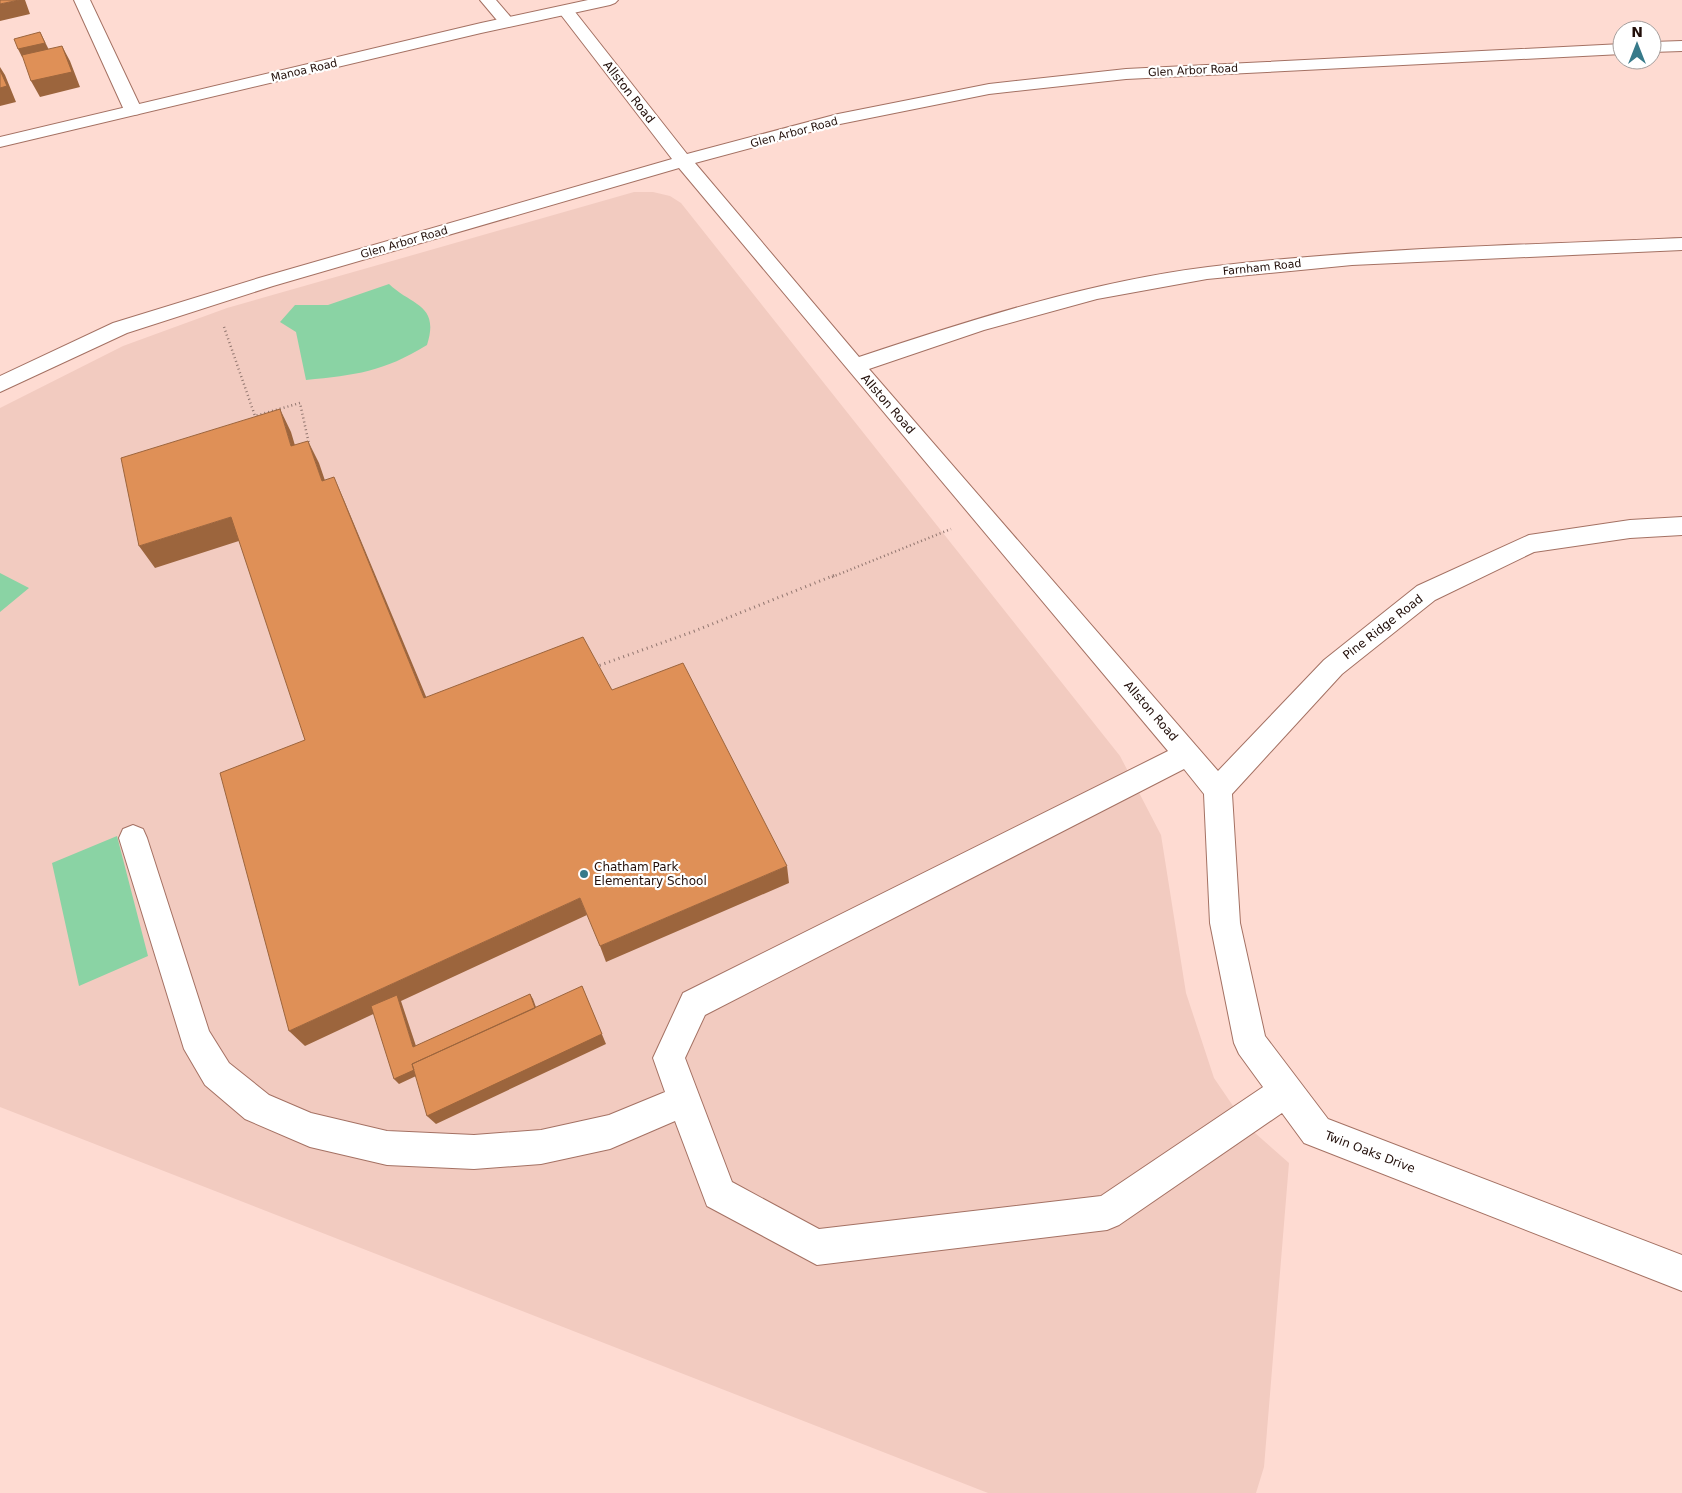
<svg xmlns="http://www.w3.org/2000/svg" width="1682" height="1493" viewBox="0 0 1682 1493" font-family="'DejaVu Sans',sans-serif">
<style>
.built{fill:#f2cbc0}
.green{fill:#8ad3a4}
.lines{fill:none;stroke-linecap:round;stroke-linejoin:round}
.minor-casing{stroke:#a47163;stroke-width:2}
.major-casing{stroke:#a47163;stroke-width:2}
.path-far1{stroke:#91766f;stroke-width:2.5;stroke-dasharray:1 3;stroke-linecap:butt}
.path{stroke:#91766f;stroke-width:3;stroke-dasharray:1 4;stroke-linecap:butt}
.minor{fill:#fff;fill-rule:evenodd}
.major{fill:#fff;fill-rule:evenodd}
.shaded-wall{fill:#9c653d}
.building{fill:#df9057;stroke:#9c653d}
.poi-dot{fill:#377a8a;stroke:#fff;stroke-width:2}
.labels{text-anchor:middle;stroke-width:4.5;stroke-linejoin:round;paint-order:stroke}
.far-street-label{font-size:11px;fill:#210e09;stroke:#fff}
.street-label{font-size:12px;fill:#210e09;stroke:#fff}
.poi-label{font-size:12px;fill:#210e09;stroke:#fff;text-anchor:start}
</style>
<rect width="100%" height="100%" fill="#fedbd2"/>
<!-- built -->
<path class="built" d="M634 192H653L670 196 681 203 1120 756 1161 835 1186 993 1214 1078 1246 1125 1289 1163 1264 1467 1256 1493H988L0 1107V408L123 346 227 308Z"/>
<!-- green -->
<path class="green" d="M389 284C412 306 440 304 427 345 383 372 356 375 306 380L296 332 280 322 295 305H328Z
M0 573 29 588 0 612Z
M117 836 148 956 79 986 52 863Z"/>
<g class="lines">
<!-- minor casing -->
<g class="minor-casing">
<path id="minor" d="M74 0H90L142 110 139 114 133 115 127 114 124 110Z
M480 0H496L515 22 513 25H501Z
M566 6 572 8 687 154 838 114 989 84 1126 69 1622 44V54L1126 79 989 94 840 124 695 163 859 357C973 319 1089 282 1208 267 1365 248 1524 245 1682 238V250L1352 265 1207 279 1097 299 984 330 869 369 1218 771 1324 660 1417 586 1529 535 1630 520 1682 517V535L1630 538 1534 552 1435 600 1342 674 1232 794 1240 923 1265 1036 1328 1119 1682 1255V1291L1304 1143 1282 1113 1119 1225 1107 1230 817 1265 707 1206 675 1121 610 1149 541 1164 474 1169 387 1165 310 1147 245 1119 205 1085 184 1049 119 838 123 829 133 825 143 829 147 838 209 1031 229 1063 269 1095 311 1113 387 1131 474 1135 541 1130 609 1115 665 1092 653 1058 683 993 1168 751 679 168 273 286 127 333 0 392V376L113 323 259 278 672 159 558 11 560 8ZM1184 769 1204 794 1210 923 1234 1043 1239 1054 1263 1087 1101 1196 819 1229 732 1182 685 1058 705 1015Z
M1682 41V51L1652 52V42Z"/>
</g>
<!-- major casing -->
<g class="major-casing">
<path id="major" d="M588 0H618L615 3 610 5 481 33 0 147V137L481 23Z"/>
</g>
<!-- path-far1 -->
<path class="path-far1" d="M224 327 255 416 300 403 309 444
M832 577 951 529"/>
<!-- path -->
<path class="path" d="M595 667 692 632 835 575"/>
<!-- minor -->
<use href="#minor" class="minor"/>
<!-- major -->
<use href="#major" class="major"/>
</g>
<!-- shaded-wall -->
<path class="shaded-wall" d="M19 0H25L30 14 0 21V4Z
M40 32 49 50 22 57 18 49Z
M62 46 70 61 80 87 40 97 31 81Z
M0 67 5 75 16 102 0 106Z
M280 409 291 432 302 469 291 446Z
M308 441 319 463 333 504 322 481Z
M334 477 344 500 435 718 424 698Z
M231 517 245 539 155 568 139 546Z
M787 866 789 883 606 962 600 946Z
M580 898 587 915 401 1001 418 1052 413 1047 399 1002 305 1046 289 1031Z
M582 986 606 1044 436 1124 427 1116Z
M530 994 533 999 540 1018 399 1084 394 1079Z"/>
<!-- building -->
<path class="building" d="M0 0H19L0 4Z
M40 32 45 43 18 49 14 39Z
M62 46 72 72 31 81 22 55Z
M0 70 7 86 0 88Z
M280 409 291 446 308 441 322 481 334 477 424 698 583 637 612 690 683 663 787 866 600 946 580 898 289 1031 220 773 305 740 231 517 139 546 121 458Z
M582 986 602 1034 427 1116 412 1064Z
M530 994 535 1008 412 1064 414 1070 394 1079 371 1006 397 995 413 1047Z"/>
<!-- markers -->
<circle class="poi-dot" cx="584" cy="874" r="5"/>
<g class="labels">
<!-- far-street labels -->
<g class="far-street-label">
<text transform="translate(304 70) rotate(-13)" y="4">Manoa Road</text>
<text transform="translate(1193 70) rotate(-3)" y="4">Glen Arbor Road</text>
<text transform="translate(794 132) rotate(-15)" y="4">Glen Arbor Road</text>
<text transform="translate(404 242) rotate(-16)" y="4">Glen Arbor Road</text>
<text transform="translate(1262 267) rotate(-6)" y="4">Farnham Road</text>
</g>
<!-- street labels -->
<g class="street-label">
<text transform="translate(629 92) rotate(52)" y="4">Allston Road</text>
<text transform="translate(888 404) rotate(49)" y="4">Allston Road</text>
<text transform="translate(1383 627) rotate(-38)" y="4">Pine Ridge Road</text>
<text transform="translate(1151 711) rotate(49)" y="4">Allston Road</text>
<text transform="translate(1370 1152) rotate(21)" y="4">Twin Oaks Drive</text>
</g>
<!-- poi labels -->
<g class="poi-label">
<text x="594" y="871">Chatham Park<tspan x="594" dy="14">Elementary School</tspan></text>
</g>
</g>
<!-- north arrow -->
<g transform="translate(1637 45)"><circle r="24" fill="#ffffff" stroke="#a69f9d"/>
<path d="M0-4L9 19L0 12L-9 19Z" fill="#377a8a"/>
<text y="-8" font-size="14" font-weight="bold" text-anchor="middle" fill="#210e09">N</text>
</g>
</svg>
